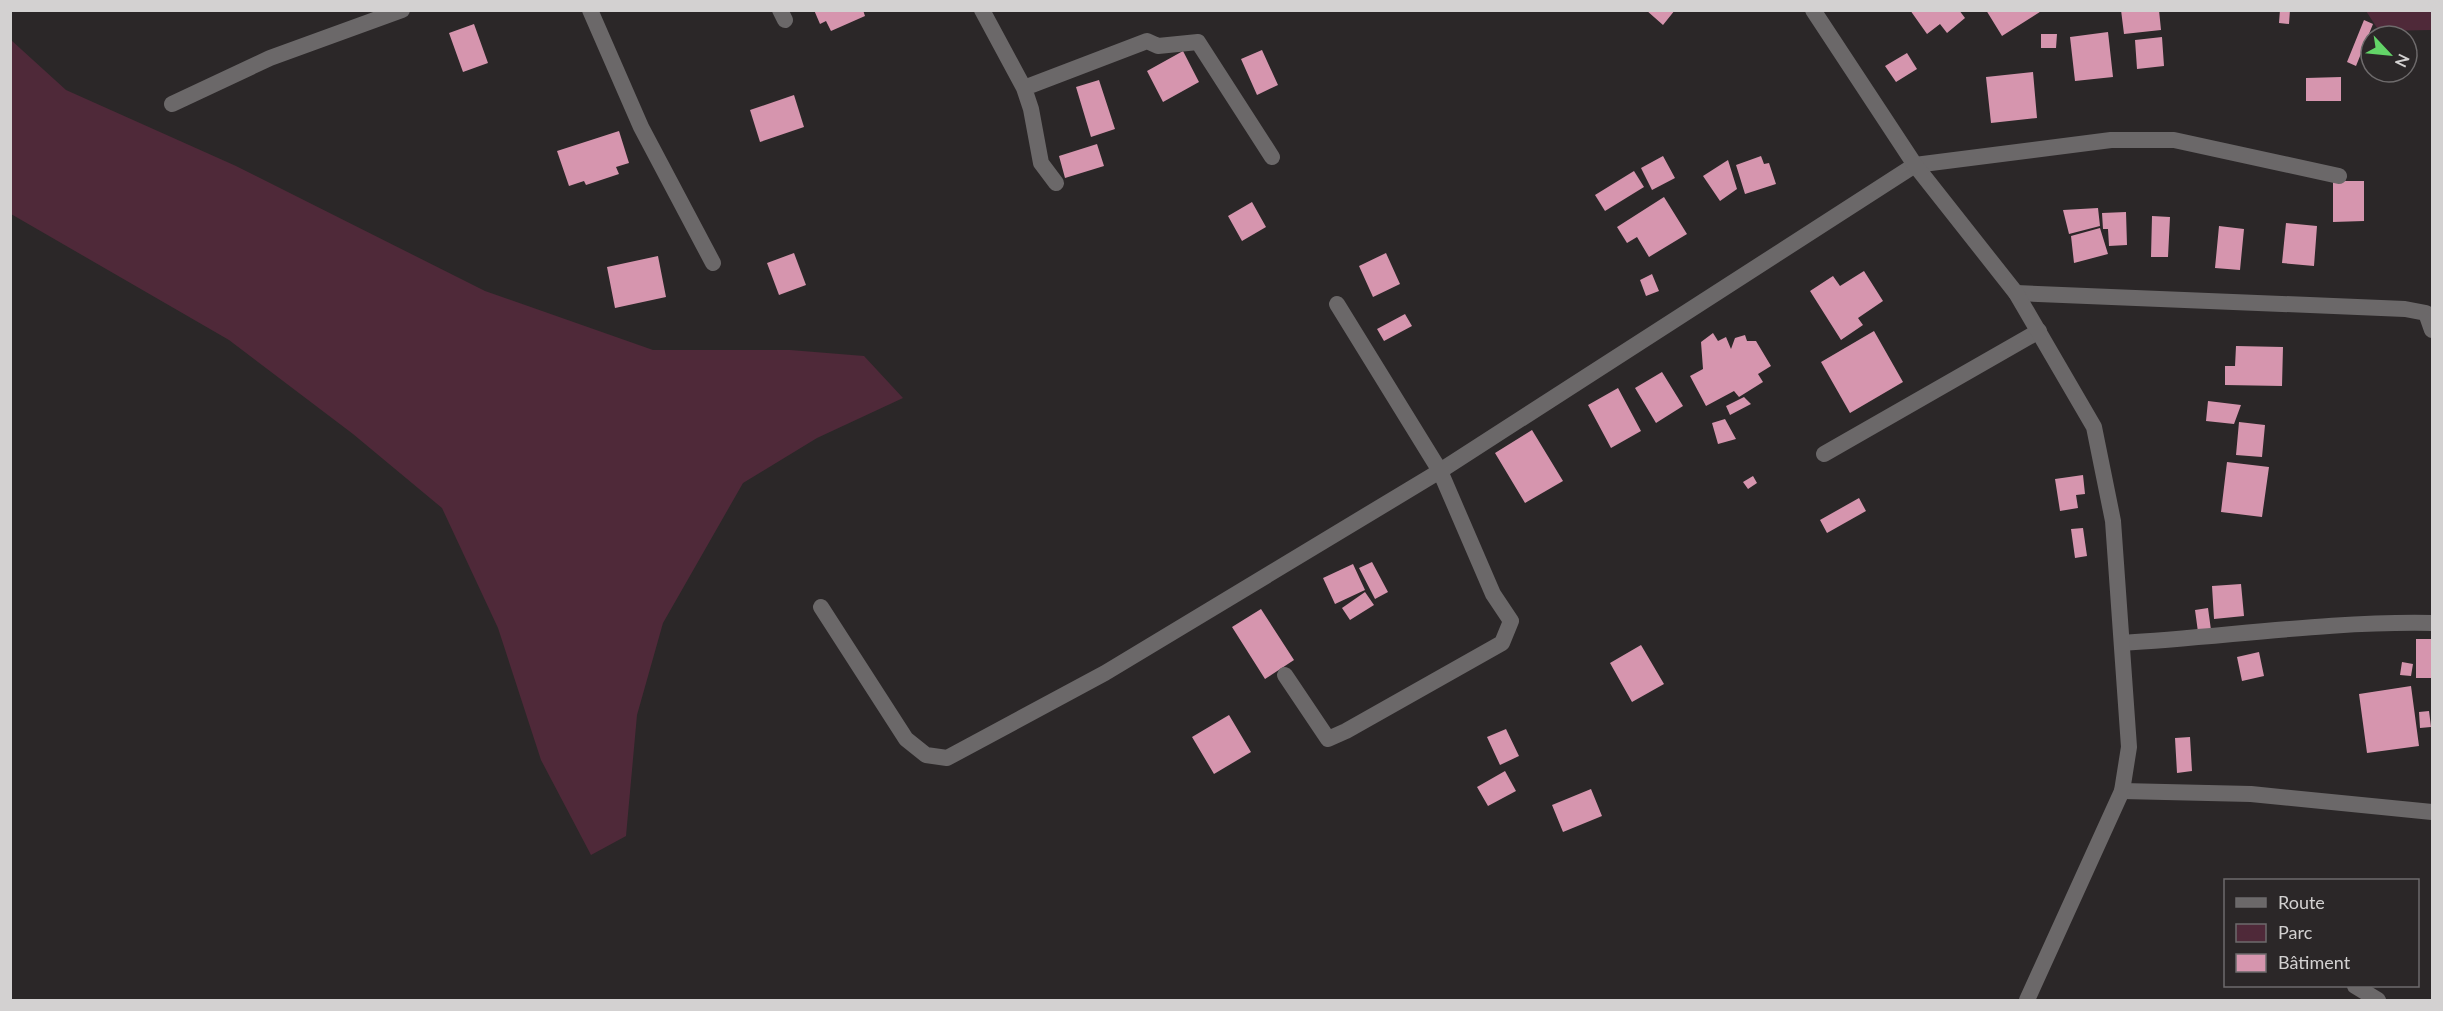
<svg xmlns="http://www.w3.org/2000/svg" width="2443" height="1011" viewBox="0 0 2443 1011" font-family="Lato,sans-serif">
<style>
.green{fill:#4f2939}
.building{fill:#d695ae}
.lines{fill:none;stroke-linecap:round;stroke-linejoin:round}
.minor{stroke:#6b6869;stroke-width:16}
.tertiary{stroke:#6b6869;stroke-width:16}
</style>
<rect width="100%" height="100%" fill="#2b2728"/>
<!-- green -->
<path class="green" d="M2366 11H2432V30L2379 31Z
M11 40 66 90 236 166 485 291 653 350H790L864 356 903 398 817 438 743 483 663 623 637 715 626 836 591 855 541 760 498 628 442 508 353 434 229 340 11 214Z"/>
<!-- building -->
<path class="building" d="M814 10H863L865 16 831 31 826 21 820 24Z
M1646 10H1675L1663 25Z
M1910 10H1959L1965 18 1947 33 1940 24 1927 34Z
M1986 10H2043L2002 36Z
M2121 10H2159L2161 30 2124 34Z
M2280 10H2290L2289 24 2279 23Z
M2364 20 2373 24 2356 66 2347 62Z
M474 24 488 63 463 72 449 33Z
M2108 32 2113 77 2075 81 2070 37Z
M2041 34H2057L2056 48H2041Z
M2162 37 2164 66 2137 69 2135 40Z
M1262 50 1278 85 1257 95 1241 59Z
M1183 51 1199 82 1163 102 1147 71Z
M1907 53 1917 69 1896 82 1885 66Z
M2033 72 2037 118 1991 123 1986 77Z
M2341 77V101H2306V78Z
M1099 80 1115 129 1091 137 1076 87Z
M794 95 804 127 760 142 750 110Z
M619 131 629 163 616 167 619 174 586 185 584 181 569 186 557 151Z
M1097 144 1104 166 1065 178 1059 156Z
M1663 156 1675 178 1652 190 1641 168Z
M1761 156 1764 164 1769 163 1776 184 1745 194 1736 165Z
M1728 160 1737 189 1720 201 1703 176Z
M1634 171 1644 187 1605 211 1595 195Z
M2333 181H2364V221L2333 222Z
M1664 197 1687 234 1649 257 1637 237 1627 243 1617 227Z
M1252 202 1266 227 1242 241 1228 216Z
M2098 208 2100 226 2069 234 2063 210Z
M2126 212 2127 245 2109 246 2108 229H2103L2102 213Z
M2152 216 2170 217 2168 257H2151Z
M2286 223 2317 226 2314 266 2282 263Z
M2219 226 2244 229 2240 270 2215 268Z
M2100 228 2108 254 2074 263 2071 236Z
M794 253 806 285 779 295 767 263Z
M1386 253 1400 284 1373 297 1359 266Z
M658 256 666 297 615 308 607 267Z
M1864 271 1883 301 1858 318 1863 325 1841 340 1810 291 1833 276 1840 286Z
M1652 274 1659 291 1646 296 1640 280Z
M1405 314 1412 326 1384 341 1377 329Z
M1874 331 1903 382 1850 413 1821 362Z
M1713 333 1718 341 1726 337 1731 349 1735 338 1745 335 1747 341H1756L1771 366 1758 374 1763 382 1739 397 1734 391 1706 406 1690 376 1703 369 1701 342Z
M2236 346 2283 347 2282 386 2225 385V366H2235Z
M1662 372 1683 406 1656 423 1635 388Z
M1618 388 1641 431 1611 448 1588 405Z
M1744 397 1751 404 1730 415 1726 406Z
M2208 401 2241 405 2234 424 2206 421Z
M1725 419 1736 439 1718 444 1712 423Z
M2239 422 2265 425 2262 457 2236 455Z
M1532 430 1563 481 1525 503 1495 453Z
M2227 462 2269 467 2262 517 2221 512Z
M2083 475 2085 494 2076 495 2078 508 2060 511 2055 479Z
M1753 476 1757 483 1748 489 1743 482Z
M1859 498 1866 511 1827 533 1820 520Z
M2083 528 2087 556 2075 558 2071 529Z
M1372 562 1388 592 1375 599 1359 568Z
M1353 564 1365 590 1335 604 1323 578Z
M2241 584 2244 616 2214 619 2212 586Z
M1365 592 1374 605 1350 620 1342 608Z
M2208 608 2211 630 2198 632 2195 610Z
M1261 609 1294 660 1265 679 1232 627Z
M2416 639H2432V678H2416Z
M1641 645 1664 684 1632 702 1610 663Z
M2259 652 2264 676 2242 681 2237 657Z
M2402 662 2413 664 2411 676 2400 675Z
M2411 686 2419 746 2367 753 2359 694Z
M2429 711 2431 727 2420 728 2419 712Z
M1229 715 1251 752 1214 774 1192 737Z
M1506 729 1519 756 1500 765 1487 737Z
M2190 737 2192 771 2177 773 2175 738Z
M1505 771 1516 791 1488 806 1477 787Z
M1591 789 1602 816 1563 832 1552 805Z"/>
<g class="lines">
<!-- minor -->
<path class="minor" d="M590 10 641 127 713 263
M780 10 785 20
M982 10 1024 88 1147 41 1158 46 1198 42 1272 157
M1024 88 1031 109 1041 163 1056 183
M172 104 270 58 402 10
M2016 293 2405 309 2426 313 2432 330
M1824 454 2039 331
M821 607 906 739 926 755 947 758 1105 673 1440 471 1915 165 2111 140H2174L2339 176
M2122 643C2225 637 2329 621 2432 623
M1285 675 1328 739 1346 731 1502 643 1511 621 1493 594 1440 471 1337 304
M2122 791 2251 794 2432 812
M2355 986 2378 1000"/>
<!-- tertiary -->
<path class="tertiary" d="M1813 10 1915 165 2016 293 2094 427 2113 521 2129 747 2122 791 2027 1000"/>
</g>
<!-- border -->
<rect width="2443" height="1011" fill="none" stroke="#d3d1d1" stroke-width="24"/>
<!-- legend -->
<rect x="2224" y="879" width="195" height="108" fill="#2b2728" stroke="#6e6b6c" stroke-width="1.5"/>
<rect x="2236" y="898" width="30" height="9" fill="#6b6869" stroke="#6e6b6c" stroke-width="1.5"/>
<text x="2278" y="909" font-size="18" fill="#d3d1d1">Route</text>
<rect x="2236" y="924" width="30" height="18" fill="#4f2939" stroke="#6e6b6c" stroke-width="1.5"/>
<text x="2278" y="939" font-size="18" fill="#d3d1d1">Parc</text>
<rect x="2236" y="954" width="30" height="18" fill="#d695ae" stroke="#6e6b6c" stroke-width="1.5"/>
<text x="2278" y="969" font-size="18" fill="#d3d1d1">Bâtiment</text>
<!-- north arrow -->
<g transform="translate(2389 54) rotate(116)"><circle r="28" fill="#2b2728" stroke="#6e6b6c" stroke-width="1.5"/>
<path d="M0-4.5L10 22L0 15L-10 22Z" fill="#63d468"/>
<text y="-9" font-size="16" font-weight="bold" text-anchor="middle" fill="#d3d1d1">N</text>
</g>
</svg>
